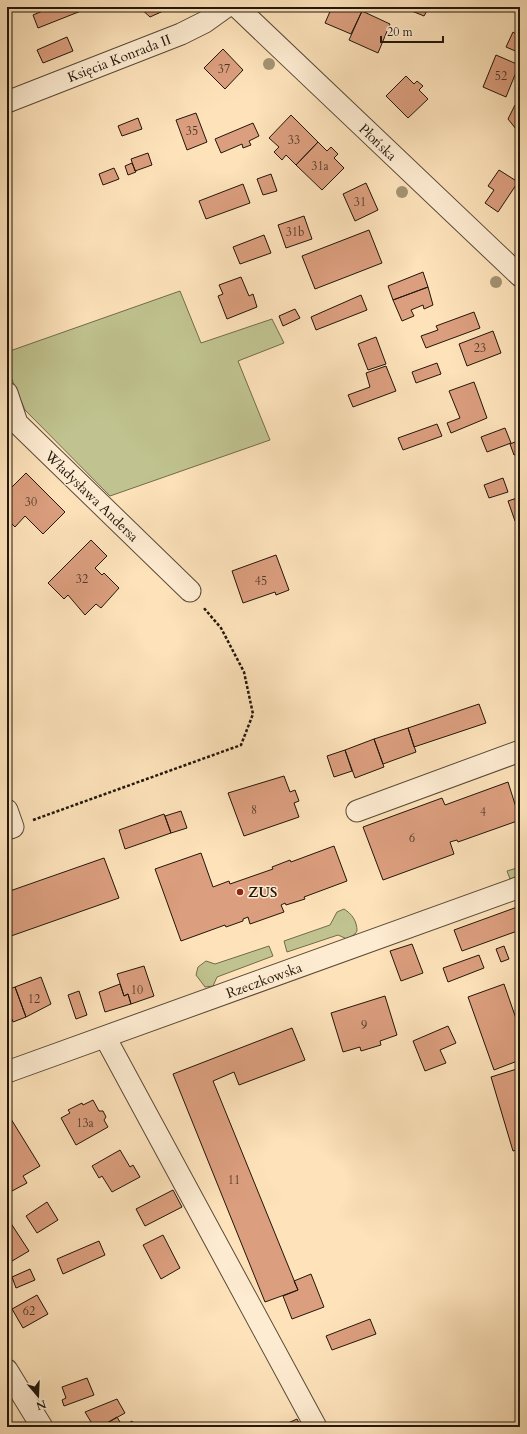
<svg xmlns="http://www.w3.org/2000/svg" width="527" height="1434" viewBox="0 0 527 1434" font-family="Cardo,serif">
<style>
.green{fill:#c0c38f;stroke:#716c4c}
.building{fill:#db9e7e;stroke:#22160a}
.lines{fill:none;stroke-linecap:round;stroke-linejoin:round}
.minor-casing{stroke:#594936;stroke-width:23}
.path{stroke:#22160a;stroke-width:2.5;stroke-dasharray:3 2;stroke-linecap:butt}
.minor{stroke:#feecd2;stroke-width:21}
.tree{fill:#a39373}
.poi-dot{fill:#8f2418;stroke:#feecd2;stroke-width:1.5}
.labels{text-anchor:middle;stroke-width:3;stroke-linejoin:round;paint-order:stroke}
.number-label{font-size:12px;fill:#503827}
.street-label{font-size:14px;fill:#22160a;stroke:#feecd2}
.poi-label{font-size:14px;font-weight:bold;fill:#22160a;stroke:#feecd2;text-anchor:start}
</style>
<rect width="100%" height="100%" fill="#fde2ba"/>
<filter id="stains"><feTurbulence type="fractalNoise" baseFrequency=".005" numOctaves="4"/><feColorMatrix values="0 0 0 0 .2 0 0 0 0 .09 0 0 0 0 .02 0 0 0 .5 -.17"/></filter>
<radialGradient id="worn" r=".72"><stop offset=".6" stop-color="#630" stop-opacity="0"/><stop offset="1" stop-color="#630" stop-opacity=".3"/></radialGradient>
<!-- green -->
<path class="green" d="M180 291 201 343 272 319 284 343 238 361 270 440 110 496 25 410 7 368V352Z
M520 867V876L510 879 507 871Z
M344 909C352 914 357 921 357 931L355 934 347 939 338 935 287 952 284 941 330 925 337 912Z
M269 946 273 956 217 977 213 986 205 987 196 975 198 967 206 961 215 964Z"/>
<!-- building -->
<path class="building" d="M52 7H91L38 28 33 15Z
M139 7H172L150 17Z
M332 7H364L351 34 325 23Z
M408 7H429L424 16 407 9Z
M362 11 390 24 378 53 349 40Z
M520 23V53L506 47 513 32 516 34Z
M67 37 73 51 43 63 37 50Z
M223 49 243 70 225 89 204 68Z
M496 55 519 65 506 97 483 87Z
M406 76 414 84 417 81 423 86 419 90 428 99 408 118 386 96Z
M515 105 520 111V134L508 119Z
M196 113 207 142 187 150 176 120Z
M291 115 318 142 296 165 286 155 282 160 274 152 279 147 269 138Z
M138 118 142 129 122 136 118 126Z
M253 123 259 136 249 141 251 145 243 148 242 144 221 153 215 139Z
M318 142 327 151 331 147 338 154 334 158 344 168 322 190 296 165Z
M148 153 152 165 135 171 131 159Z
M132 163 136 172 128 175 125 166Z
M114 168 119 179 103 185 99 174Z
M499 170 518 182 498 212 485 203 494 190 488 186Z
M271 174 277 191 263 195 257 179Z
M366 183 378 210 355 221 343 194Z
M243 184 250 203 206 219 199 201Z
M304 216 312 239 286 248 278 225Z
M369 230 382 263 315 289 302 256Z
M264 235 271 253 240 264 233 247Z
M423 272 428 287 393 300 388 286Z
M241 277 249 296 253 294 257 307 227 319 218 296 223 294 219 285Z
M428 287 433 305 424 309 423 305 411 310 414 316 402 321 393 300Z
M361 295 367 310 316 330 311 317Z
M295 309 300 318 283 326 279 316Z
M474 312 480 328 426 348 421 336 438 330 436 326Z
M493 331 501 353 467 366 459 344Z
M376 337 386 364 368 370 358 344Z
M437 363 441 374 416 383 412 372Z
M386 366 396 391 353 407 348 395 370 387 366 373Z
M474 382 487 418 451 433 447 423 460 418 449 391Z
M437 424 442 436 403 450 398 438Z
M505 428 511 443 487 452 481 437Z
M520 440V453L514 455 510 444Z
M26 473 65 512 43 534 25 516 15 527 7 519V492Z
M503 478 508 492 489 498 484 485Z
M520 497V519L515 521 508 501Z
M91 540 107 556 95 568 102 575 104 573 119 588 101 608 96 604 85 615 68 595 64 599 48 583Z
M276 555 289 590 276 595 275 592 243 603 232 571Z
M479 704 486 723 414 747 408 728Z
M408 728 416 752 383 764 374 739Z
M374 739 384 767 355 778 345 750Z
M345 750 352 771 334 777 327 756Z
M284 776 290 792 295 790 299 801 294 803 299 817 244 836 228 793Z
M508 782 520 820 458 842 457 840 450 842 454 854 383 880 363 827 442 798 445 805Z
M181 811 187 828 171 833 165 816Z
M164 814 171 833 125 849 119 830Z
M334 846 347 881 304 897 305 899 286 905 285 903 281 905 284 912 250 924 248 917 243 919V921L226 927 225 925 181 941 155 869 201 853 213 887 229 881 230 884 273 869 272 867 290 860 291 862Z
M104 858 119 898 11 936 7 926V892Z
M520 906V930L462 951 454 930Z
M412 944 423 973 401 981 390 951Z
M504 946 509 959 501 962 496 949Z
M479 955 484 968 448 982 443 968Z
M144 966 154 996 131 1004 128 994 124 996 117 974Z
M41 977 51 1004 26 1017 15 987Z
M120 984 124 996 128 994 131 1004 105 1012 99 992Z
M504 984 520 1030V1060L494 1070 468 997Z
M15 987 26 1017 13 1022 12 1019 7 1021V990Z
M79 991 87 1015 76 1019 68 995Z
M385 996 397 1035 380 1041 381 1045 361 1051 360 1047 343 1052 331 1013Z
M448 1026 456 1043 440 1050 446 1063 425 1071 413 1041Z
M292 1028 305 1060 239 1085 234 1072 213 1081 298 1290 265 1302 173 1074Z
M520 1068V1149L513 1151 491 1077Z
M93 1100 99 1111H103L106 1117 104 1120 108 1127 76 1145 61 1118 70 1113 68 1110 82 1103 83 1105Z
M11 1119 40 1166 23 1176 27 1183 12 1191 8 1184 7 1185V1121Z
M120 1150 130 1167 133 1165 140 1177 112 1192 102 1176 99 1178 92 1166Z
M173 1190 182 1207 145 1226 136 1209Z
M47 1202 58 1220 37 1233 26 1216Z
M7 1216 12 1225 7 1228Z
M12 1225 29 1251 7 1264V1228Z
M163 1235 180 1268 161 1279 143 1245Z
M99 1241 105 1255 63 1274 57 1259Z
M30 1269 35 1280 16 1288 12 1277Z
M311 1274 324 1307 292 1319 283 1296 298 1290 294 1281Z
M37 1295 48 1314 23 1328 12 1309Z
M370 1319 376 1334 332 1350 326 1336Z
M87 1378 94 1395 64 1406 62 1400 66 1398 62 1387Z
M117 1399 125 1413 100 1427H94L85 1412Z
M117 1417 123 1427 132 1421 135 1427H100Z
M297 1419 301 1427H279Z"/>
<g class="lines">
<!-- minor casing -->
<g class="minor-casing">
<path id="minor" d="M237 7 520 276
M7 102 181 34 205 22 226 7
M7 393 17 423 190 591
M7 810 13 827 7 829
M357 811 520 751
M105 1037 316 1427
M7 1072 520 887
M7 1370 42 1427"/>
</g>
<!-- path -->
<path class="path" d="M33 820 241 745 253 714 244 672 221 628 203 607"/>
<!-- minor -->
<use href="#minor" class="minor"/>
</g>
<!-- trees -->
<g class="tree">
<circle cx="269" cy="64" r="6"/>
<circle cx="402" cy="192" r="6"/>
<circle cx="496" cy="282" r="6"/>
</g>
<!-- markers -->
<circle class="poi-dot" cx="240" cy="892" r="4"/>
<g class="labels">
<!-- number labels -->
<g class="number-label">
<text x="224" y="73">37</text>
<text x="501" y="80">52</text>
<text x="192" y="135">35</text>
<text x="294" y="144">33</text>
<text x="320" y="170">31a</text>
<text x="360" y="206">31</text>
<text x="295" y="236">31b</text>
<text x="480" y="352">23</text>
<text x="31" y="506">30</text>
<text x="82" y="583">32</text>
<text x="261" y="585">45</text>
<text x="254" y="814">8</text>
<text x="483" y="816">4</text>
<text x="412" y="842">6</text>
<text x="137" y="994">10</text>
<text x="34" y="1003">12</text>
<text x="364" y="1029">9</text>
<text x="85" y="1127">13a</text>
<text x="234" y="1184">11</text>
<text x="29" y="1315">62</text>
</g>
<!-- street labels -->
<g class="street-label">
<text transform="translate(119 58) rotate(-21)" y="5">Księcia Konrada II</text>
<text transform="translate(378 142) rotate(44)" y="5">Płońska</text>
<text transform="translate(92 496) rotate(44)" y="5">Władysława Andersa</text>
<text transform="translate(264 980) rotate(-20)" y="5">Rzeczkowska</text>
</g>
<!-- poi labels -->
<g class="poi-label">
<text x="248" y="897">ZUS</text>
</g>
</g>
<!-- margin -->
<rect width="527" height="1434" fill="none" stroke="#fde2ba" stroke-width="24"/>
<rect x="8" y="8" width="511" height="1418" fill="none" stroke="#22160a" stroke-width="2"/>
<rect x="12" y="12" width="503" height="1410" fill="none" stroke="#22160a"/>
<!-- north arrow -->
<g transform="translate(38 1396) rotate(161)" stroke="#feecd2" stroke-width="3" paint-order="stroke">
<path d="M0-3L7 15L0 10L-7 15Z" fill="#22160a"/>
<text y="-6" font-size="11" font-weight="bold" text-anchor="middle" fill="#22160a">N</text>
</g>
<!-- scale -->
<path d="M381 36v6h62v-6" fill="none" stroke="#22160a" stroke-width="2"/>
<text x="387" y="36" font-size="12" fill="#22160a" stroke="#feecd2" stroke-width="3" paint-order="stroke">20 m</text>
<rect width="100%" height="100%" filter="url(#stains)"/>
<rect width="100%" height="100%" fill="url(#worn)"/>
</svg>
